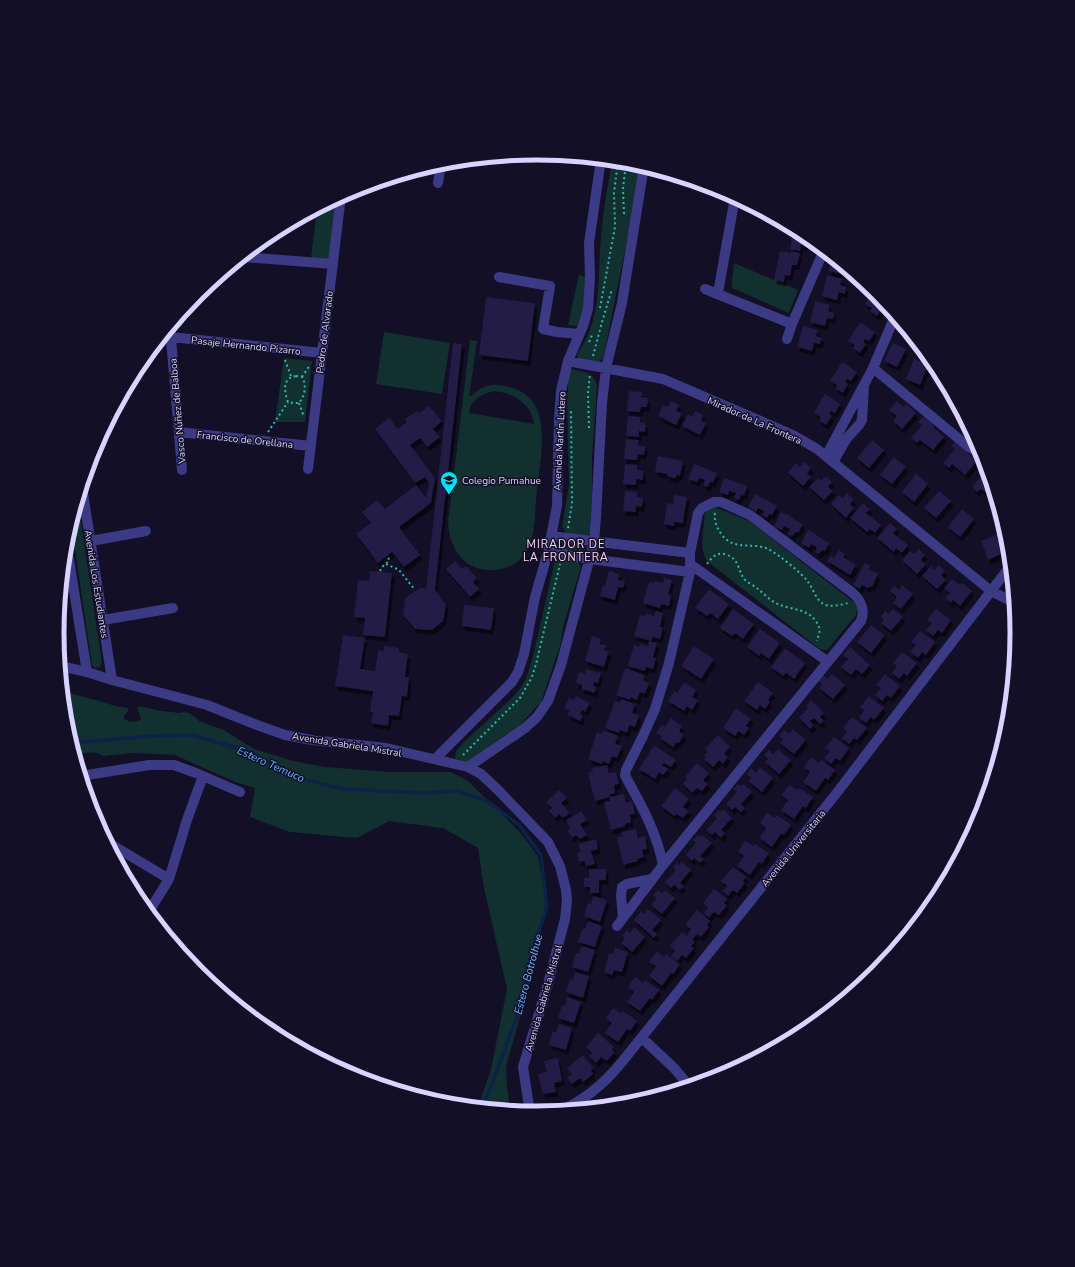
<svg xmlns="http://www.w3.org/2000/svg" width="1075" height="1267" viewBox="0 0 1075 1267" font-family="'Nunito Sans',sans-serif">
<style>
.green{fill:#12302f;fill-rule:evenodd}
.lines{fill:none;stroke-linecap:round;stroke-linejoin:round}
.stream{stroke:#0c2248;stroke-width:3.5}
.building{fill:#241b47;filter:url(#shadow)}
.path{stroke:#2fb8b0;stroke-width:2;stroke-dasharray:2 3;stroke-linecap:butt}
.minor{stroke:#3d3a85;stroke-width:10}
.labels{text-anchor:middle;stroke-width:3;stroke-linejoin:round;paint-order:stroke}
.street-label{font-size:10px;fill:#d9d4ff;stroke:#130f26}
.poi-label{font-size:10px;fill:#d9d4ff;stroke:#130f26;text-anchor:start}
.neighbourhood-label{font-size:11px;letter-spacing:1px;fill:#ffd6f0;stroke:#130f26}
.water-label{font-size:11px;font-style:italic;fill:#62b6ff;stroke:#130f26}
.rim{fill:none;stroke:#d9d4ff;stroke-width:5}
</style>
<defs>
<filter id="shadow"><feDropShadow dx="2.5" dy="4.5" stdDeviation="0" flood-color="#0009"/></filter>
</defs>
<rect width="100%" height="100%" fill="#130f26"/>
<!-- green -->
<path class="green" d="M612 160 631 162 640 165 627 241 605 349 603 358 599 362 579 358 577 355 578 353C603 316 597 279 601 237 603 211 608 186 612 160Z
M337 198 329 260 311 258 317 209Z
M734 263 798 290 789 313 732 288V281Z
M579 274 587 279 584 314 577 326 568 325Z
M384 332 450 343 442 394 376 384Z
M470 340 477 341 469 397C484 385 491 382 510 387 554 398 541 455 537 488 535 505 536 525 531 542 524 565 499 575 477 568 457 561 449 541 448 522ZM493 391C512 392 532 404 534 424L469 413C471 399 481 395 493 391Z
M284 358 312 361 305 422H275Z
M572 369C583 372 594 372 597 385L592 457V525L591 530 587 537 566 533 562 527 569 485 567 401 569 373Z
M78 502 102 663 100 667 95 668 92 665 71 523Z
M715 507 749 521 856 604 858 608 856 615 827 650H824L820 649 708 562C698 550 704 529 705 514L707 511Z
M562 542 584 545 586 547 585 554 561 550Z
M557 557 577 560 581 567 564 623 560 646 541 702 518 727 499 739 474 758 466 762 455 758 456 751 465 741 513 697 522 686 527 676 533 656 555 560Z
M63 691 116 706 128 708V711L124 716V719C129 722 136 723 141 719L137 708 139 706 161 711 180 713 183 712 189 713 195 717 199 721 224 730 254 749 293 761 325 767 390 772H451L468 781 519 831 538 856 546 902 533 971 506 1066 507 1086 509 1101 496 1105 478 1107 491 1069 507 989 484 888 478 848 443 828 389 821 357 838 290 832 250 817 255 788 235 782 175 755 133 753 104 756 94 752 75 755 66 727Z"/>
<g class="lines">
<!-- stream -->
<path class="stream" d="M71 743 150 736 192 735 245 750 298 778 343 789 423 793 457 791 487 801 519 825 541 855 547 907 531 954 520 1009 488 1094 478 1108"/>
</g>
<!-- building -->
<path class="building" d="M794 228 808 236 806 246 801 245 800 251 790 249Z
M780 251 791 253V251L800 253 797 265H792L790 276 785 275 784 282 774 280Z
M832 257 846 268 844 275 829 271Z
M827 275 842 279 840 285 846 287 845 294 839 292 837 300 822 296Z
M873 291 885 304 882 302 880 305 883 307 877 316 870 311 872 308 865 304Z
M486 297 535 303 528 361 479 355Z
M815 301 830 305 828 311 834 313 833 319 827 318 825 326 810 322Z
M860 322 875 332 869 341 865 339 863 342 866 344 860 353 853 348 855 345 848 341Z
M803 326 818 330 816 336 822 338 820 344 814 343 812 351 797 347Z
M453 343 462 344 435 590 446 605 443 621 432 630 415 629 403 615 405 598 420 588 426 589Z
M893 343 906 349 897 367 884 361Z
M914 359 928 365 920 385 906 379Z
M842 362 857 372 851 381 847 379 845 382 848 384 843 393 835 388 837 385 830 381Z
M629 391 642 392 641 397 648 398 647 407H641L640 412 627 411Z
M825 394 840 404 835 413 831 411 829 414 832 416 826 425 819 420 821 417 814 413Z
M671 401 679 405 676 411 682 413 676 425 658 416 663 405 668 407Z
M897 401 903 407 906 404 916 413 902 429 893 421 897 416 889 410Z
M429 406 442 421 433 429 440 437 427 447 420 438 410 445 435 478 431 503 399 527 420 555 404 567 392 552 378 563 356 534 371 523 362 512 377 500 385 509 416 485 426 498 429 483 425 477 415 483 375 429 389 418 398 429 407 422 405 419 417 411 419 413Z
M695 411 703 415 701 421 706 423 700 435 682 426 688 414 692 417Z
M628 416 640 417V422L646 423 645 432 639 431V437L626 436Z
M924 416 934 425 933 427 944 437 933 450 920 440 917 443 911 438 922 425 918 422Z
M626 439 639 440 638 445 645 446 644 455 638 454 637 460 624 459Z
M872 440 884 450 869 468 857 458Z
M956 440 967 449 965 451 977 461 965 475 952 464 949 468 943 463 955 449 951 446Z
M658 456 683 461 680 476 677 475 676 478 668 477 667 474 655 472Z
M894 457 906 467 892 484 880 475Z
M804 462 811 468 807 473 811 477 803 486 788 473 796 463 800 467Z
M625 464 637 465V470L643 471V480L636 479V485L623 484Z
M694 464 717 473 713 483 710 482 708 487 703 485 705 480 699 478 697 482 688 479Z
M984 465 986 466 996 497 994 500 981 489 977 492 972 487 983 474 979 471Z
M916 474 928 484 914 502 902 492Z
M826 476 832 482 828 487 833 491 824 500 809 487 818 478 821 481Z
M724 478 747 486 744 496 741 495 739 500 734 498 736 493 729 491 728 495 719 492Z
M625 491 637 492V497L643 498 642 507 636 506V512L623 511Z
M939 491 951 501 936 518 924 508Z
M847 493 854 500 850 504 854 508 846 518 831 504 839 495 843 498Z
M755 494 777 506 772 515 769 514 767 518 762 515 764 511 758 508 756 512 748 507Z
M674 495 687 497 683 523 674 522V526L664 524 667 503 673 504Z
M863 503 870 509 866 513 881 525 875 533 870 529 867 532 850 518Z
M962 509 974 519 960 537 948 527Z
M781 512 790 516V517L803 524 798 533 795 532 793 536 788 534 790 529 784 526 782 530 774 526Z
M1002 518 1009 540 1008 541 999 534 1002 530 997 525Z
M890 523 897 529 893 533 908 545 902 553 896 548 894 552 877 538Z
M808 530 816 534V535L829 543 825 551 822 550 819 554 815 552 817 547 811 544 809 548 801 543Z
M998 534 1003 545 999 547 1001 554 988 560 981 541Z
M919 549 925 555 921 560 926 564 917 574 902 560 910 551 914 554Z
M839 550 845 554 843 557 856 565 850 575 827 561 831 555 834 558Z
M455 561 462 569 466 566 477 578 473 582 479 589 470 597 446 569Z
M865 563 870 566 868 569 878 574 872 587 870 586 868 588 862 585 860 589 853 585Z
M939 565 945 571 941 575 946 580 937 589 922 576 931 566 934 570Z
M370 571 392 573 385 637 363 635 365 618 354 617 358 580 369 581Z
M609 571 619 574 618 580 625 581 623 588 618 587 615 600 600 596 603 585 605 586Z
M664 578 672 580 668 594 671 595 669 606 661 604 660 608 643 603 649 582 654 583 655 581 663 583Z
M952 579 960 585 962 583 972 591 960 606 953 600 951 603 945 598 950 593 944 588Z
M902 585 913 594 901 609 893 603 897 597 890 591 894 586 899 590Z
M709 589 729 604 718 619 710 613 707 616 695 608Z
M464 605 494 608 491 630 462 626Z
M733 609 754 624 743 639 735 633 732 636 720 628Z
M893 609 903 617 891 631 881 623 884 619 881 617 885 611 889 614Z
M936 609 951 620 942 633 938 630 933 636 926 630 932 623 927 620Z
M656 611 663 613 660 627H663L660 639 653 637 651 641 634 636 640 615 645 616 646 613 654 616Z
M871 625 885 635 871 653 857 642Z
M760 629 780 643 769 659 761 653 759 656 747 647Z
M920 631 935 642 926 655 922 652 918 658 910 652 916 645 911 642Z
M343 635 365 638 360 669 375 671 378 650 384 651V646L399 648V652L408 654 405 677H409L407 697 402 696 399 716 389 715 388 726 371 723 373 712H370L373 691 335 686Z
M592 636 601 639 600 644 606 645 604 650 609 651 604 667 585 661Z
M649 641 657 643 653 657 656 658 653 669 646 667 645 671 628 666 634 645 639 647 640 644 648 646Z
M694 646 714 659 701 679 681 666Z
M850 647 870 665 862 674 856 669 851 675 841 667 848 659 843 655Z
M785 649 805 663 794 679 786 673 783 676 771 667Z
M902 652 917 663 907 676 904 673 899 679 892 673 897 666 893 663Z
M625 668 645 675 643 680 649 683 645 694 640 692 637 700 631 697 630 700 616 695Z
M586 669 601 673 598 683 594 682 593 686H596L595 693 582 689V685L576 683 579 672 585 674Z
M832 674 845 685 833 699 819 688 822 684 818 681 823 675 827 679Z
M885 674 900 686 891 698 887 695 882 701 875 695 881 688 876 685Z
M684 682 696 690 692 697 698 700 692 710 687 706 684 711 668 701 674 691 677 693Z
M758 682 773 693 768 700 770 702 765 709 760 705 757 710 744 701Z
M576 696 590 703 585 712 582 710 580 714 583 715 580 721 568 715 569 711 564 708 569 698 574 700Z
M869 696 884 708 874 720 871 717 866 723 859 718 864 710 860 707Z
M621 699 635 704 632 713 639 715 635 727 629 725 627 733 620 730 619 733 605 728 615 701 620 703Z
M811 700 824 713 820 717 824 721 820 724 814 718 810 721 814 725 810 729 799 718 808 708 806 706Z
M736 708 751 719 746 726 749 728 744 735 739 731 735 736 723 728Z
M852 717 867 728 857 740 854 738 849 744 842 738 847 731 843 728Z
M671 718 682 726 679 731 684 735 679 743 677 742 673 747 660 738 661 736 656 733 662 725 665 727Z
M793 729 806 740 794 754 780 743 783 739 779 736 784 730 789 734Z
M603 730 618 736 615 744 622 746 617 758 612 756 609 764 603 761 602 764 588 759 597 732 602 734Z
M718 735 730 747 724 754 728 757 723 764 719 760 713 767 704 759 706 757 704 756 708 751 705 749Z
M834 737 849 748 840 761 836 758 831 764 824 758 830 751 825 748Z
M654 745 676 760 671 767 664 763 662 765 668 769 663 775 659 772 655 779 639 769Z
M778 749 791 760 779 774 765 762 768 759 764 755 769 750 773 754Z
M811 757 819 763 821 760 835 770 828 780 825 778 816 791 803 782 810 772 804 767Z
M697 763 709 774 703 780 708 784 702 791 697 788 692 793 683 784 687 779 685 777Z
M607 765 609 773 616 772 619 784 614 785 615 793 609 795 610 797 624 794 626 803 632 801 635 813 630 815 631 822 625 824V826L611 830 604 802 610 801 609 797 595 801 588 773 593 772 592 768Z
M760 767 773 778 762 792 748 781 751 778 747 774 751 768 756 773Z
M738 784 741 786 743 784 752 792 741 804 745 808 741 812 735 807 732 810 726 804 737 792 734 789Z
M789 785 797 790 799 788 813 797 806 808 803 806 794 819 781 810 788 800 782 795Z
M675 788 689 799 683 807 689 811 683 818 677 814 674 816 661 806Z
M559 790 567 798 561 803 570 813 563 818 559 814 555 818 549 811 552 808 546 802Z
M723 809 732 818 721 830 725 833 721 838 715 832 712 835 706 830 717 818 714 815 719 810 721 812Z
M581 811 587 820 580 824 587 835 580 839 576 835 572 838 567 830 570 828 566 820Z
M767 813 775 818 777 815 791 825 784 835 781 834 772 847 759 838 766 828 760 823Z
M636 829 638 838 645 836 647 849 642 850 644 857 637 859 638 861 623 865 617 837 622 836 621 832Z
M698 835 700 837 702 835 712 843 700 856 704 859 700 863 694 858 692 861 686 855 696 843 693 840Z
M596 839 598 849 591 851 595 864 586 866 584 861 579 862 577 853 581 852 578 844Z
M745 841 753 846 755 844 769 853 762 864 759 862 750 875 737 866 744 856 738 851Z
M677 862 679 865 682 862 691 870 680 883 684 886 680 890 674 885 671 888 665 882 676 870 673 868Z
M733 867 746 877 743 881 745 883 737 893 733 890 728 896 723 891 727 886 721 881Z
M589 869H606V880H599V893H590V887H584V878H589Z
M714 889 727 899 724 903 727 905 719 915 714 912 709 918 704 913 708 908 703 903Z
M658 890 662 894 665 890 675 898 662 914 651 905 657 898 653 895Z
M593 896 607 900 600 922 584 916 588 903 591 904Z
M648 909 661 920 652 930 657 934 654 938 634 920 641 911 644 914Z
M697 910 710 921 707 925 709 927 701 937 697 934 692 940 687 935 691 929 685 925Z
M588 921 602 926 595 947 578 942 582 929H585Z
M634 927 645 937 632 952 621 943 625 938 622 936 627 930 630 933Z
M682 932 695 942 691 946 694 948 686 958 682 955 677 961 671 956 675 951 670 946Z
M581 946 595 950 588 972 572 967 576 953 579 954Z
M615 948 628 952 622 972 614 970 612 975 604 972 609 953 613 954Z
M657 951 664 957 666 954 680 964 673 974 671 973 662 986 649 976 656 966 649 962Z
M575 972 589 976 583 998 566 992 570 979 573 980Z
M635 977 643 983 645 980 659 990 652 1000 650 998 640 1011 627 1002 634 992 628 987Z
M567 997 581 1002 574 1023 558 1018 562 1005 565 1006Z
M613 1008 621 1014 623 1011 637 1021 630 1031 627 1029 618 1042 605 1033 612 1023 606 1018Z
M559 1024 572 1028 566 1050 549 1045 553 1031 556 1032Z
M598 1033 614 1047 612 1050 615 1052 607 1061 601 1057 596 1063 589 1056 592 1053 586 1047Z
M583 1055 594 1068 591 1070 593 1074 583 1082 580 1078 572 1084 567 1078 572 1074 567 1068Z
M558 1058 562 1081 554 1083 556 1092 543 1094 538 1074 547 1072 544 1061Z"/>
<g class="lines">
<!-- path -->
<path class="path" d="M624 214 623 189 626 162
M600 308 615 227 614 193 618 161
M589 342 593 333
M593 356 602 322 612 289
M285 360 291 376
M296 376 302 377C307 386 305 395 299 403H293L288 402C284 391 282 378 296 376Z
M302 377 310 365
M299 403 304 417
M589 428 588 393 590 374
M268 432 288 402
M715 513C713 525 723 541 735 544 746 547 758 544 768 549 778 554 803 574 808 582 813 588 815 598 822 603 828 608 841 605 848 603
M568 528 572 504 571 411
M386 564 399 570 415 590
M707 564C712 557 718 551 727 555 739 559 738 570 744 579 748 583 755 586 759 590 763 593 767 597 771 600 788 613 812 604 820 630L817 641
M380 571 382 567 389 561 388 555
M463 755 520 698 532 677 536 664 560 564"/>
<!-- minor -->
<path class="minor" d="M438 183 441 163
M243 257 333 264
M499 277 550 286 543 329 557 332 579 334
M705 289 792 324
M718 293 735 197
M170 327 182 470
M171 337 322 353
M787 339 792 324 824 250
M568 361 663 379 793 435 817 449 991 591 1015 603
M873 368 970 448 977 451 982 450
M179 432 311 446
M826 456 873 368 895 316
M833 462 847 438 859 425 862 420 864 387
M308 469 341 196
M82 487 112 680
M551 536 690 553
M66 541 87 672
M91 541 146 531
M548 552 590 559 690 572
M690 564 827 661
M103 620 173 608
M60 666 87 672 112 680 207 705 257 725 285 735 312 740 386 748 468 767 481 774 498 790 548 842 560 866 566 890 567 901 565 919 549 980 523 1067 530 1113
M435 759 512 682 518 672 524 654 535 597 548 552 557 506 559 419 561 391 568 361 583 326 588 309 590 278 589 243 601 159
M468 767 525 728 537 717 548 701 561 665 594 542 596 517 602 403 606 368 622 303 644 166
M81 776 149 765H174L196 773 240 792
M107 842 169 879
M148 913 169 879 187 820 203 776
M623 918 621 896 622 887 627 884 652 879
M617 926 663 865C657 834 643 808 628 781L625 775 626 770 643 736 655 709 669 663 690 572V553L698 513 702 508 714 502H721L750 515 854 594C862 602 865 610 861 621L663 865
M642 1038 674 1068 690 1087
M557 1112C583 1102 604 1084 622 1062L839 790 1011 565"/>
</g>
<!-- icons -->
<defs>
<g id="school-pin" transform="scale(0.9)"><path d="M0 17L-7.5 6A9.5 9.5 0 1 1 7.5 6Z" fill="#00e5ff" stroke="#130f26"/><path d="M0-5L7-2L0 1L-7-2ZM-4 1L0 2.5L4 1V4Q0 6-4 4Z" fill="#111"/></g>
</defs>
<g fill-rule="evenodd">
<use href="#school-pin" x="449" y="480"/>
</g>
<g class="labels">
<!-- street labels -->
<g class="street-label">
<text transform="translate(324 332) rotate(-83)" y="4">Pedro de Alvarado</text>
<text transform="translate(246 345) rotate(6)" y="4">Pasaje Hernando Pizarro</text>
<text transform="translate(177 411) rotate(-95)" y="4">Vasco Núñez de Balboa</text>
<text transform="translate(755 420) rotate(24)" y="4">Mirador de La Frontera</text>
<text transform="translate(245 439) rotate(6)" y="4">Francisco de Orellana</text>
<text transform="translate(559 441) rotate(-87)" y="4">Avenida Martín Lutero</text>
<text transform="translate(97 584) rotate(81)" y="4">Avenida Los Estudiantes</text>
<text transform="translate(347 744) rotate(9)" y="4">Avenida Gabriela Mistral</text>
<text transform="translate(793 848) rotate(-51)" y="4">Avenida Universitaria</text>
<text transform="translate(543 998) rotate(-74)" y="4">Avenida Gabriela Mistral</text>
</g>
<!-- poi labels -->
<g class="poi-label">
<text x="462" y="484">Colegio Pumahue</text>
</g>
<!-- neighbourhood labels -->
<g class="neighbourhood-label">
<text x="566" y="548">MIRADOR DE<tspan x="566" dy="13">LA FRONTERA</tspan></text>
</g>
<!-- water labels -->
<g class="water-label">
<text transform="translate(271 764) rotate(24)" y="4">Estero Temuco</text>
<text transform="translate(528 974) rotate(-75)" y="4">Estero Botrolhue</text>
</g>
</g>
<!-- crop -->
<path d="M0 0H1075V1267H0ZM64 633a473 473 0 1 1 946 0a473 473 0 1 1-946 0Z" fill="#130f26" fill-rule="evenodd"/>
<path class="rim" d="M64 633a473 473 0 1 1 946 0a473 473 0 1 1-946 0Z"/>
</svg>
